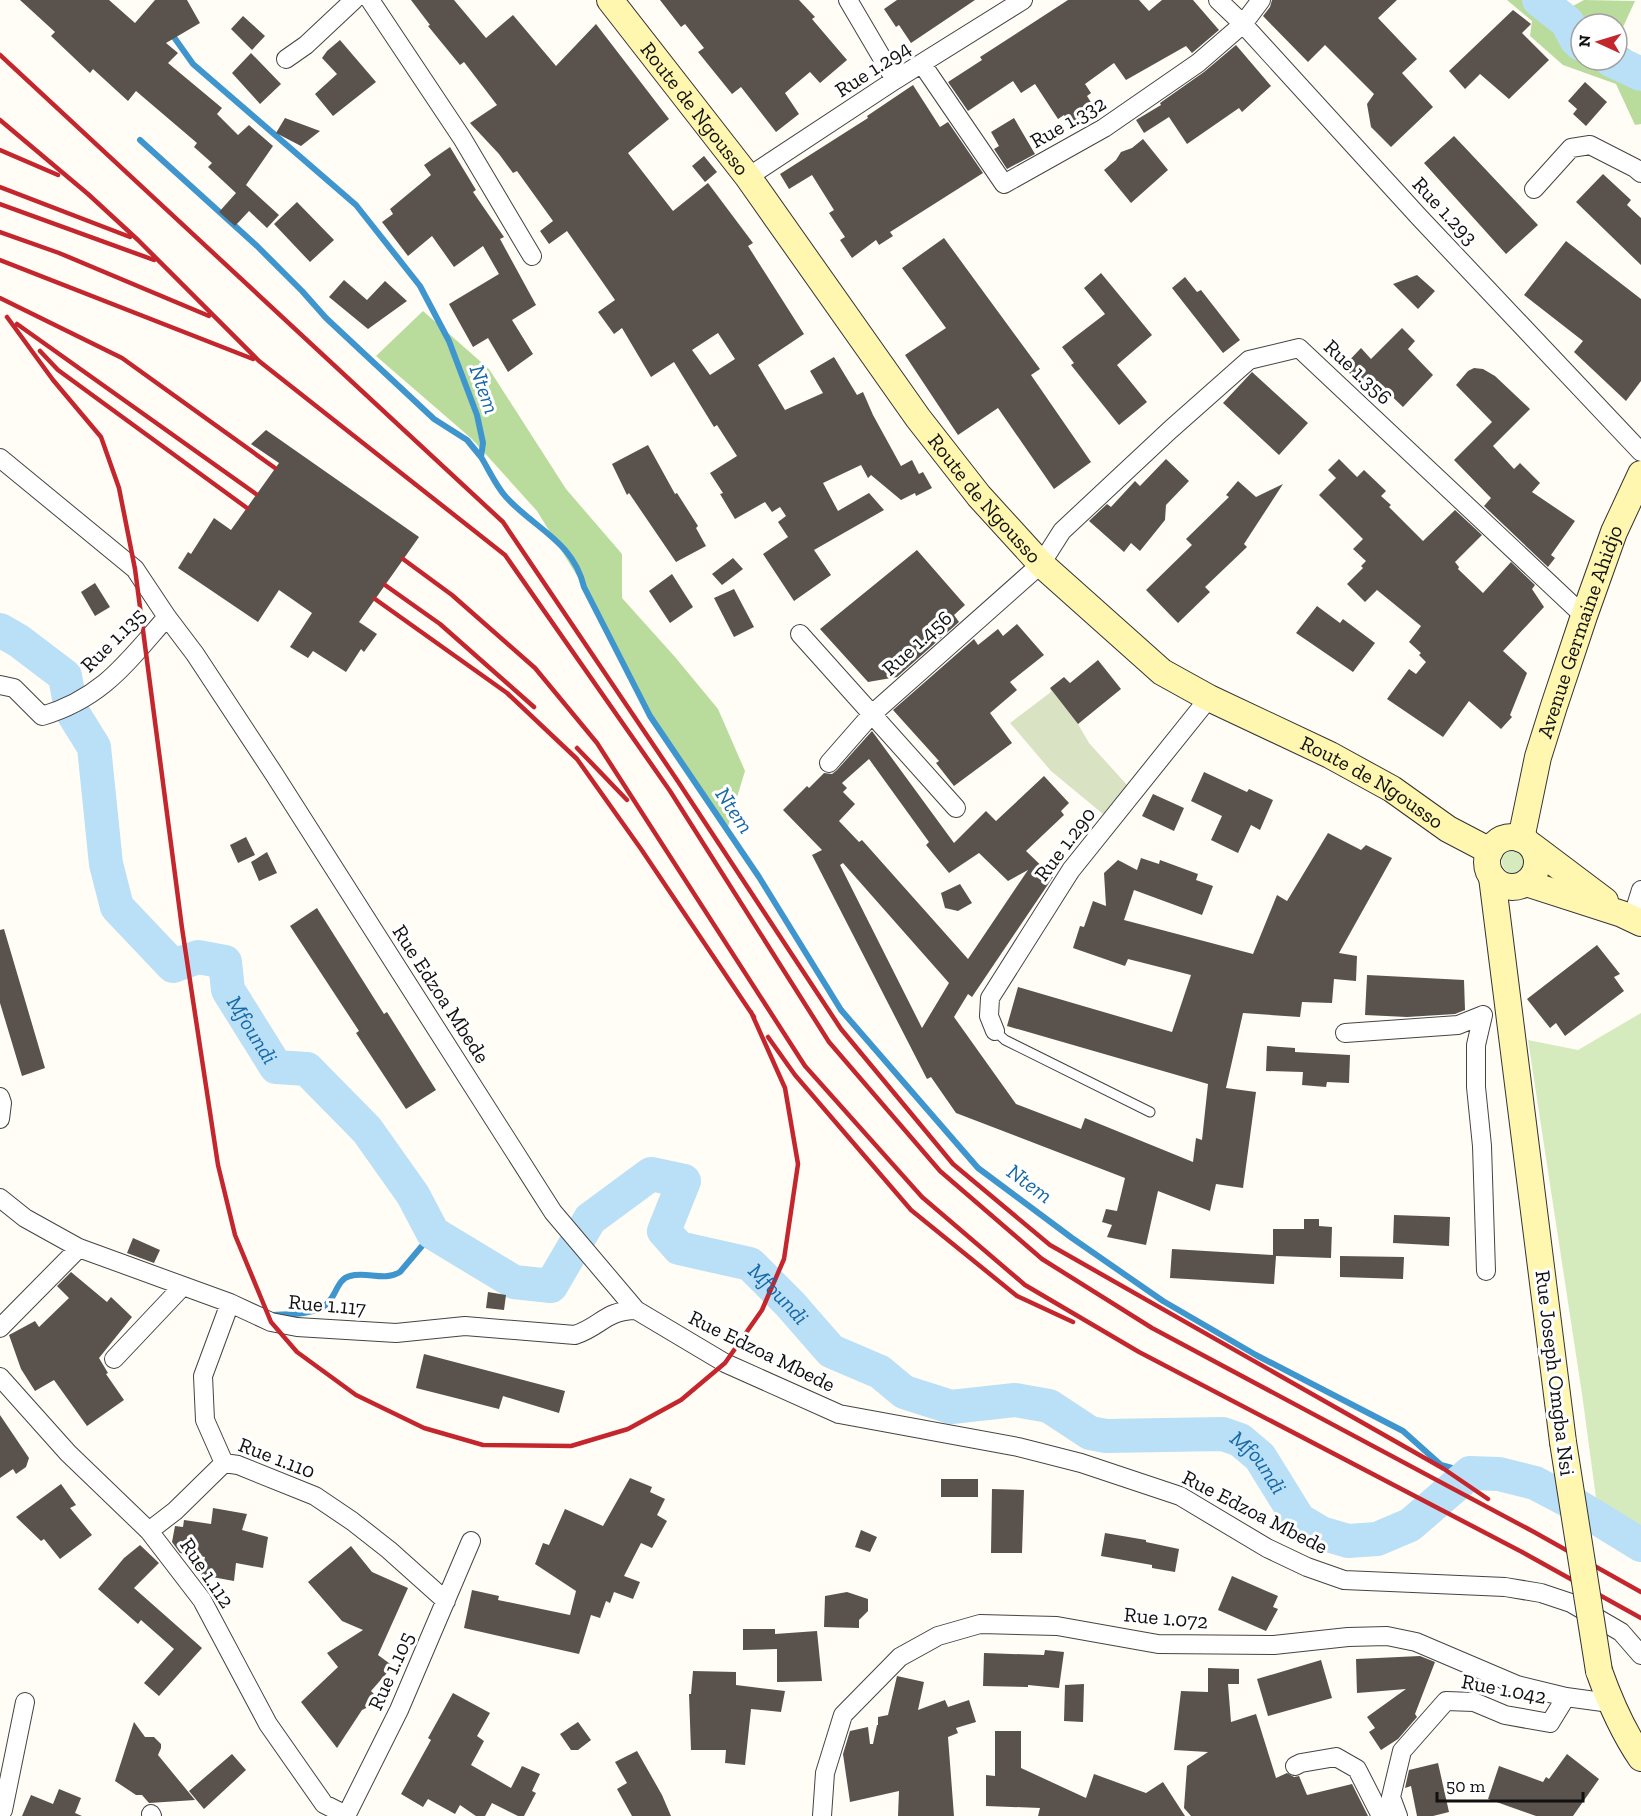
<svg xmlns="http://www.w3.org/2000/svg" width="1641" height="1816" viewBox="0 0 1641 1816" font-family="'Zilla Slab',serif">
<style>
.green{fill:#d5ebbd}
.forest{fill:#b9dc9c;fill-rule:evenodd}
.cemetery{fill:#d9e3c4}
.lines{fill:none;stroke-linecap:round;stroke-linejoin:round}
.stream{stroke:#3f96cf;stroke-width:6}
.river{stroke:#b9e0f7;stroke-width:34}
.building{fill:#5a524d;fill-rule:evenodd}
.lane-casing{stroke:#444;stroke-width:11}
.street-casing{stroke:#444;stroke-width:20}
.secondary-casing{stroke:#333;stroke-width:28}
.lane{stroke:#fff;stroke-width:9}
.street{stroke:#fff;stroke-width:18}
.secondary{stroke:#fff6b0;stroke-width:26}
.rail{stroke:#c4262e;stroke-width:4.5}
.secondary-bridge-casing{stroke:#333;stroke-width:28;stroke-linecap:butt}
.secondary-bridge{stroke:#fff6b0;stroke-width:26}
.labels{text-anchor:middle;stroke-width:6;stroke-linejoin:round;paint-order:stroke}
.street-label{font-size:21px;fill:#111;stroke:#fff}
.water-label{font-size:22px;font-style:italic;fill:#1768a6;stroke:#fff}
</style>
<rect width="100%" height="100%" fill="#fffdf5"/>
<!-- green -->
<path class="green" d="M1502 862a11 11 0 1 1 22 0a11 11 0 1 1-22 0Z
M1641 1013V1545L1599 1520 1582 1394 1528 1040 1578 1050Z"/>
<!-- forest -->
<path class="forest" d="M1507 0H1561L1573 6 1584 0 1635 1 1617 40 1641 58V124L1635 125 1616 84 1563 65 1530 36 1532 21ZM1581 24H1617V60H1581Z
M423 311 489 369 566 489 622 554V598L675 657 718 709 745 771 727 830 650 716 584 587 537 511 472 439 376 356Z"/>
<!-- cemetery -->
<path class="cemetery" d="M1050 688 1078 724 1089 743 1128 786 1103 814 1051 771 1010 723 1051 692Z"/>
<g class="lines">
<!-- stream -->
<path class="stream" d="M171 33 193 64 356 205 420 286 449 341 477 415 483 443 481 457C489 470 496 486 506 497 535 529 573 541 584 587L650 716 759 877 841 1010 978 1168 1072 1238 1163 1301 1256 1355 1403 1431 1441 1465 1470 1473
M140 140 257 246 302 291 326 318 434 419 467 440 481 457
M273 1315C289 1314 309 1315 323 1307 336 1300 336 1279 350 1276 367 1271 384 1282 400 1272L433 1233"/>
<!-- river -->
<g class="river">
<path d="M1539 0 1567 22 1576 39 1581 44"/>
<path d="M1611 60 1641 74"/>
<path id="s1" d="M0 630 19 641 65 676 71 710 94 747 106 864 117 907 173 966 198 957 225 962 228 990 276 1067 307 1069 367 1130 413 1195 433 1233 514 1282 551 1286 590 1219 651 1174 684 1181 664 1231 679 1248 750 1264 790 1304 831 1351 880 1372 904 1392 951 1407 1015 1400 1049 1406 1090 1433 1106 1436 1223 1434 1240 1440 1260 1457 1299 1520 1321 1533 1348 1541 1377 1539 1410 1525 1470 1473 1499 1474 1535 1483 1571 1502 1641 1545"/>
</g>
</g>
<!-- building -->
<path class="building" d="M20 0H109L135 23 155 0H187L200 23 166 43 178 53 168 63 222 108 217 114 238 135 249 125 273 146 246 185 279 215 267 228 249 211 235 226 219 212 236 193 208 167 212 163 194 147 197 143 136 91 128 101 93 69 90 73 51 36 55 32Z
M411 0H454L486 38 513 15 556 66 596 24 669 119 628 153 673 211 708 183 753 243 748 246 804 334 758 365 785 410 823 393 810 371 834 357 857 395 863 392 873 415 901 466 912 460 919 474 923 472 932 488 916 496 915 493 901 500 871 475 868 478 861 465 823 483 838 511 869 493 884 510 814 550 831 575 794 601 763 554 788 537 778 522 786 516 780 507 772 512 765 502 735 519 720 494 723 493 710 473 737 456 717 425 714 427 674 362 651 377 622 328 614 334 598 312 615 300 567 231 549 244 540 231 553 221 517 171 513 173 499 154 470 123 497 105 464 62 460 65 428 26 430 25ZM718 333 735 359 710 375 692 350Z
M660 0H799L815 17 812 19 847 60 820 83 810 72 785 93 799 114 776 132 741 87 732 94 698 52 704 48 685 24 681 27Z
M897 0H975L911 43 899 25 896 27 884 9Z
M1068 0H1139L1149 11 1162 0H1193L1219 30 1192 53 1186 46 1126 80 1114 63 1085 84 1091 93 1087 96 1097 112 1072 128 1064 115 1058 119 1035 84 1021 93 1013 81 968 111 948 82 982 60 980 57Z
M1272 0H1397L1378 18 1417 59 1402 73 1433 107 1391 147 1371 127 1367 104 1374 94 1325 45 1308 62 1263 16 1270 7Z
M1513 10 1531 24 1522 33 1549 60 1509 99 1480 74 1465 89 1449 71Z
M243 16 265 36 252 50 231 29Z
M340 40 376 82 333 116 315 94 337 74 322 58 327 51Z
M1236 45 1271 86 1242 112 1239 108 1187 144 1169 117 1144 133 1136 120 1161 105 1160 103 1204 72Z
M251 53 281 84 260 104 232 73Z
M1585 82 1607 102 1586 126 1573 114 1577 109 1568 101Z
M913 85 940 127 948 122 983 173 890 232 893 236 879 245 876 240 852 258 840 240 845 237 829 213 834 210 812 175 789 189 780 174 868 118 867 116Z
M285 118 320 131 301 146 276 133Z
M1014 118 1035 154 1007 169 994 149 999 146 991 132Z
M1454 136 1538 225 1506 254 1424 163Z
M1143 139 1168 170 1131 203 1104 170 1116 160 1121 152 1132 148Z
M450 147 476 190 473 192 504 237 500 239 536 305 512 320 533 354 508 372 488 338 473 347 449 304 499 274 483 246 454 267 432 236 408 256 382 222 393 214 390 209 431 175 424 165Z
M704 156 717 172 705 182 692 166Z
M1603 174 1631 200 1627 205 1641 218V265L1576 202Z
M297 202 334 240 310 262 274 224Z
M944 238 1040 369 1031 375 1091 462 1054 489 998 408 958 435 905 355 946 328 902 268Z
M1566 241 1641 299V381L1626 401 1574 352 1583 341 1524 295Z
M1101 273 1152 335 1117 365 1147 402 1119 425 1071 365 1074 363 1062 347 1105 314 1084 288Z
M1417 275 1435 291 1418 309 1393 284Z
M1185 277 1197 292 1201 290 1240 340 1223 353 1172 288Z
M344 280 367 300 385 281 407 301 368 329 329 297Z
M1402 328 1415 341 1408 349 1433 375 1403 407 1381 386 1372 395 1343 367 1361 348 1371 359Z
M1474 368 1483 369 1495 376 1530 409 1493 446 1514 469 1520 463 1540 483 1532 492 1575 521 1551 555 1555 558 1548 567 1484 506 1491 498 1454 460 1492 422 1456 385 1468 371Z
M1252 372 1308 423 1279 455 1223 403Z
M266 430 419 537 359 622 377 634 364 652 361 649 346 672 313 651 308 658 290 647 312 613 279 590 258 622 178 568 188 552 191 554 214 518 231 530 279 463 251 444Z
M648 445 675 494 677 493 698 526 696 528 706 546 676 562 629 493 627 495 612 464Z
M1166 459 1189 481 1166 505 1165 520 1140 551 1131 543 1124 552 1089 521 1107 504 1111 507 1135 481 1140 486Z
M1339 459 1357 477 1364 470 1386 491 1381 496 1391 505 1389 507 1423 541 1455 510 1482 535 1455 562 1459 567 1458 569 1483 593 1511 562 1535 585 1532 589 1544 607 1503 651 1527 673 1510 715 1512 717 1501 729 1469 701 1443 737 1387 699 1409 669 1416 674 1426 662 1419 655 1421 653 1409 642 1421 626 1377 590 1365 602 1347 584 1363 568 1361 566 1366 561 1353 549 1363 539 1319 495 1336 478 1328 470Z
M1238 481 1256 497 1283 484 1244 544 1247 547 1205 587 1210 592 1178 623 1146 590 1192 545 1186 539 1229 497 1226 495Z
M917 550 965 605 954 615 959 622 897 677 868 682 820 629Z
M733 558 743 569 722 585 712 574Z
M672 574 693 607 670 623 649 591Z
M95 583 110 607 95 616 81 592Z
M734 589 754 627 734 637 714 598Z
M1317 606 1340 623 1343 619 1375 643 1353 672 1296 633Z
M1017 624 1044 655 1010 682 1017 690 990 713 1012 743 954 786 936 763 939 761 893 710 974 639 978 645 998 629 1003 636Z
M1098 660 1121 689 1078 724 1050 688 1064 677 1070 683Z
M872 731 954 843 986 811 996 821 1044 776 1069 803 1061 811 1064 815 1026 851 1053 877 972 997 968 994 954 1017 1016 1104 1081 1129 1085 1118 1193 1162 1196 1138 1202 1140 1208 1084 1007 1026 1018 987 1172 1032 1191 975 1128 959 1125 966 1073 948 1080 926 1084 927 1093 901 1106 906 1104 873 1118 860 1137 870 1141 858 1159 864 1160 860 1198 874 1196 880 1213 886 1202 915 1134 890 1124 920 1253 954 1277 895 1287 901 1328 833 1361 850 1366 845 1392 858 1339 953 1357 956 1356 981 1334 979 1332 1003 1302 1002 1300 1017 1243 1013 1226 1088 1256 1092 1243 1188 1216 1184 1210 1211 1158 1191 1146 1245 1107 1237 1112 1225 1102 1222 1106 1209 1117 1211 1125 1178 956 1113 931 1077 927 1079 812 855 822 850 783 810 807 786 809 788 824 773 832 774 837 770ZM869 759 929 842 926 845 949 873 979 853 1008 881 1028 870 968 959 862 840 859 842 839 821 855 804 843 792 847 788 842 783ZM843 863 949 983 922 1028 840 865Z
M1204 772 1247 792 1249 789 1273 800 1260 830 1251 825 1238 853 1211 840 1222 816 1191 801Z
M1153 794 1184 808 1174 831 1142 816Z
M246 837 255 855 238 863 230 845Z
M267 852 277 873 259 881 251 862Z
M960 884 972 903 958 911 945 908 941 893Z
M317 908 384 1014 387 1012 436 1090 406 1109 356 1033 359 1031 290 926Z
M4 929 45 1068 22 1076 0 1003V930Z
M1597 945 1620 974 1614 977 1624 991 1565 1036 1556 1023 1550 1028 1527 999Z
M1367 975 1464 980 1465 1010 1455 1014 1407 1017 1365 1015Z
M1267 1046 1295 1048V1052L1350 1055 1349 1083 1327 1082 1326 1087 1302 1085 1303 1072 1266 1071Z
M1394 1215 1450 1217 1449 1246 1393 1243Z
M1304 1219H1319V1226L1332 1227 1331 1258 1276 1256 1274 1284 1170 1278 1172 1249 1273 1255V1229H1304Z
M133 1238 160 1250 154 1263 127 1253Z
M1340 1256 1404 1257 1403 1279 1340 1277Z
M71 1272 107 1302 111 1297 132 1317 99 1358 108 1373 106 1374 124 1400 87 1426 54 1380 35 1391 21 1369 9 1335 35 1321 39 1327 69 1298 57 1286Z
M488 1292 506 1295 504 1310 486 1308Z
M424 1354 565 1391 559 1413 503 1396 499 1409 416 1388Z
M0 1415 29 1458 26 1467 16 1474 13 1469 0 1478Z
M630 1478 652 1487 650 1492 665 1499 657 1515 667 1521 652 1548 641 1543 624 1576 640 1582 633 1599 614 1592 610 1603 606 1601 600 1618 591 1615 579 1654 464 1628 472 1590 499 1596 498 1600 570 1615 576 1591 535 1564 543 1543 549 1545 565 1509 603 1526Z
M941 1479H978V1497H941Z
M61 1484 76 1505 70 1508 92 1535 60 1559 44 1539 41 1541 16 1517Z
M992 1489 1024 1490 1022 1553H991Z
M213 1508 247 1514 242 1530 268 1537 263 1568 236 1563 234 1581 201 1575 205 1557 180 1553 172 1542 175 1526 183 1527 184 1520 211 1524Z
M861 1530 877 1537 870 1552 855 1547Z
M1105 1533 1146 1540V1542L1179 1549 1175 1572 1152 1568V1565L1101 1556Z
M140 1545 159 1563 134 1588 202 1648 159 1696 144 1683 174 1649 141 1620 138 1624 98 1589 124 1558Z
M351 1546 372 1572 408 1588 378 1655 393 1666 371 1691 381 1701 362 1710 337 1748 301 1702 338 1667 327 1653 363 1630 342 1621 308 1582Z
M1232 1576 1278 1596 1273 1607 1278 1609 1266 1631 1218 1610Z
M847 1592 868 1599V1611L859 1620V1628L824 1627 825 1596Z
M743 1629H775V1634L817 1631 822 1681 777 1682V1649L743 1650Z
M1045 1650 1064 1652 1059 1688 1028 1685V1687L983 1686 984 1653 1044 1655Z
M1420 1656 1435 1662 1415 1714 1417 1717 1398 1739 1381 1750 1369 1732 1375 1728 1367 1717 1406 1689 1357 1693 1356 1659Z
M1321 1660 1332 1698 1268 1716 1257 1679Z
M1208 1668 1239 1669V1684H1228L1231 1722 1256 1714 1276 1778 1287 1773 1294 1777 1299 1776 1307 1795 1352 1784 1368 1816H1191L1184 1808 1187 1766 1208 1752 1174 1750 1181 1691 1208 1692Z
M693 1671 736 1672V1685L785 1691 781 1712 751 1709 745 1765 725 1763 726 1750H691L689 1694H691Z
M897 1676 924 1682 918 1710 945 1700 948 1707 969 1700 976 1722 956 1728 958 1733 948 1737 954 1816H898L899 1791 850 1802 843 1754 850 1731 868 1727 870 1744H873L877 1725H878V1717L888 1715Z
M1084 1684 1083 1722 1064 1721 1065 1685Z
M453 1693 490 1713 477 1736 484 1741 471 1765 511 1788 522 1766 540 1774 532 1791 536 1793 524 1816H518L492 1803 485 1816H476L460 1805 455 1814 428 1799 423 1807 401 1794 431 1740 428 1738Z
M134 1722 145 1737H154L161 1744V1748L158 1755 195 1800 149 1803 142 1795H136L115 1781Z
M578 1722 591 1740 578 1750H571L560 1734Z
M995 1731H1021V1768L1086 1798 1094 1774 1146 1793 1163 1782 1185 1816H1038L1040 1808 986 1806V1775L995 1776Z
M637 1751 662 1795 671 1816H632L617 1789 627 1783 615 1762Z
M232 1754 246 1770 204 1809 189 1791Z
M1567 1754 1599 1779 1573 1816H1536L1488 1799 1499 1766 1543 1782 1546 1777 1549 1779Z
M1438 1763 1449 1812 1433 1816H1417L1411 1786 1405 1788 1409 1770Z
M59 1789 81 1798 75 1813 82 1816H22L31 1795 53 1804Z"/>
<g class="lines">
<!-- lane casing -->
<g class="lane-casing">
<path id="lane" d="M995 1031 1005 1040 1150 1112"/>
</g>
<!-- street casing -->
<g class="street-casing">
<path id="street" d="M370 0 462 138 532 256
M848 0 895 80
M1218 0 1243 24 1420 218 1641 452
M286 59 306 45 354 0
M922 64 1004 184 1104 128 1198 63 1243 24 1261 0
M748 177 895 80 1023 0
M1534 189 1571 148 1590 145 1635 168 1641 173
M0 458 135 569 167 617 195 654 274 774 553 1212 636 1310 725 1363 839 1414 1018 1447 1081 1463 1180 1496 1267 1548 1307 1567 1344 1580 1505 1587 1541 1593 1571 1603 1621 1632 1641 1655
M800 634 956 808
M0 685 14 688 42 716C103 698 127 662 167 617
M829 763 871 715 1041 564 1062 531 1170 430 1249 360 1299 348 1584 616
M1632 919 1641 890
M1483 1015 1476 1045V1087L1482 1146 1486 1271
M995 1031 989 1016 990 998 1071 870 1209 698
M1345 1033 1458 1025 1483 1015
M0 1097 2 1103 0 1119
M0 1198 25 1218 79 1248 230 1303 271 1322 297 1327 396 1333 465 1326 575 1335C602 1326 604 1311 636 1310
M230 1303 203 1376 205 1420 224 1463 238 1465 315 1496 352 1521 389 1550 446 1601
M0 1328 79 1248
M114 1359 183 1286
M0 1377 68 1453 149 1531 202 1600 268 1724 324 1804 346 1815
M149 1531 175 1511 224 1463
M1295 1766 1301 1763 1336 1757 1357 1769 1381 1816
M0 1814 3 1810 25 1702
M151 1814 152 1816
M346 1816 399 1710 471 1541
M822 1816 825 1773 843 1715 900 1657 938 1636 980 1624 1057 1626 1158 1644 1274 1645 1348 1637 1387 1636 1416 1642 1517 1685 1566 1697 1610 1703
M1398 1816 1391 1797 1402 1751 1446 1701 1474 1702 1505 1715 1550 1723 1566 1697"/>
</g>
<!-- secondary casing -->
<g class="secondary-casing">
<g id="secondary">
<path id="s2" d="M610 0 748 177 918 418 979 496 1041 564 1162 672 1209 698 1330 755 1392 789 1448 829 1490 851"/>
<circle cx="1512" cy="862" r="25"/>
<path id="s3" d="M1521 839 1538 757 1554 706 1584 616 1614 532 1641 474"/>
<path d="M1532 846 1605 901"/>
<path d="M1492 877 1563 1442"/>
<path d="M1526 883 1622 914 1641 923"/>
<path d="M1599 1671C1610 1702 1622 1730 1641 1758"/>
</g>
</g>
<!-- lane -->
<use href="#lane" class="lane"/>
<!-- street -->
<use href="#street" class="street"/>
<!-- secondary -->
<use href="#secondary" class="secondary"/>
<!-- rail -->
<path class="rail" d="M0 55 503 522 677 780 841 1029 953 1164 1050 1245 1444 1469 1488 1499
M0 120 88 194 138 240 259 361 505 555 670 791 829 1042 940 1171 1042 1259 1152 1328 1534 1532 1641 1592
M0 150 58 175
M0 187 130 237
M0 204 154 260
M0 232 59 253 209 316
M0 260 253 359
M0 298 122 358 275 468
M7 317 53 380 101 437 119 488 135 569 182 928 218 1165 235 1235 271 1322 297 1352 356 1395 424 1428 483 1445 571 1446 628 1429 681 1400 725 1363 762 1310 784 1259 798 1164 785 1088 751 1012
M17 324 256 494
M40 351 58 370 247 508
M403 559 452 595 535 668 597 743 805 1066 922 1197 1025 1285 1139 1352 1522 1552 1641 1618
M385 585 440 624 534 707
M375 599 507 693 577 759 641 849 754 1017
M577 748 627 800
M768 1037 795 1075 911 1210 1017 1296 1073 1322"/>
<!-- secondary-bridge casing -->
<g class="secondary-bridge-casing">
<path id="secondary-bridge" d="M1563 1442 1599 1671"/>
</g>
<!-- secondary-bridge -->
<use href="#secondary-bridge" class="secondary-bridge"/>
</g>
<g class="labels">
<!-- street labels -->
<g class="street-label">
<text transform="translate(873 69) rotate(-33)" y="7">Rue 1.294</text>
<text dy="7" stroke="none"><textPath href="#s2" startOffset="138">Route de Ngousso</textPath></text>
<text transform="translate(1068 122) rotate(-30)" y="7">Rue 1.332</text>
<text transform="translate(1445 211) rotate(47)" y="7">Rue 1.293</text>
<text transform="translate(1358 372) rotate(43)" y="7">Rue 1.356</text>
<text dy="7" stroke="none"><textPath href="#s2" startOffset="624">Route de Ngousso</textPath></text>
<text dy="7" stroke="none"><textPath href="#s3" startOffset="216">Avenue Germaine Ahidjo</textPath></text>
<text transform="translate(113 640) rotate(-45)" y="7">Rue 1.135</text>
<text transform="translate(917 643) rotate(-42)" y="7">Rue 1.456</text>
<text dy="7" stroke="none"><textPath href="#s2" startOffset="1110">Route de Ngousso</textPath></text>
<text transform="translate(1065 844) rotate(-53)" y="7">Rue 1.290</text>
<text transform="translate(441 994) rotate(57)" y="7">Rue Edzoa Mbede</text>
<text transform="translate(327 1305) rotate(5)" y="7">Rue 1.117</text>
<text transform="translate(762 1351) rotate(26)" y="7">Rue Edzoa Mbede</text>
<text transform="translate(1555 1373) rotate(83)" y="7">Rue Joseph Omgba Nsi</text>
<text transform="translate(277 1458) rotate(21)" y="7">Rue 1.110</text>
<text transform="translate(1255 1512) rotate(27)" y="7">Rue Edzoa Mbede</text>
<text transform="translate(207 1573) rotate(56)" y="7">Rue 1.112</text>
<text transform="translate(1166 1618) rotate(5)" y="7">Rue 1.072</text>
<text transform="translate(391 1671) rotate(-66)" y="7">Rue 1.105</text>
<text transform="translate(1504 1689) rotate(11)" y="7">Rue 1.042</text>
</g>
<!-- water labels -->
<g class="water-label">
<text transform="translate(485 389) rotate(71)" y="8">Ntem</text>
<text transform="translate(735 810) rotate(56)" y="8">Ntem</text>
<text dy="8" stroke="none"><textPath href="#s1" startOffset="530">Mfoundi</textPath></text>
<text transform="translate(1030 1183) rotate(36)" y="8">Ntem</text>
<text dy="8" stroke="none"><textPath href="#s1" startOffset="1323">Mfoundi</textPath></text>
<text dy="8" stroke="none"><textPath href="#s1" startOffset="1863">Mfoundi</textPath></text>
</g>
</g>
<!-- north arrow -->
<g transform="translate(1599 42) rotate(274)"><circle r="28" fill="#ffffff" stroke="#a0a0a0" stroke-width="1.5"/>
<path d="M0-4.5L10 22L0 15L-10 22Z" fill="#c4262e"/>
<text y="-9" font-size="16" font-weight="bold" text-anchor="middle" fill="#111111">N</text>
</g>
<!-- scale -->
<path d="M1437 1792v9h146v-9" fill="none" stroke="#111111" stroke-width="3"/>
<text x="1446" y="1792" font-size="18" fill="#111111" stroke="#ffffff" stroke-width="4.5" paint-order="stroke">50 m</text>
</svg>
